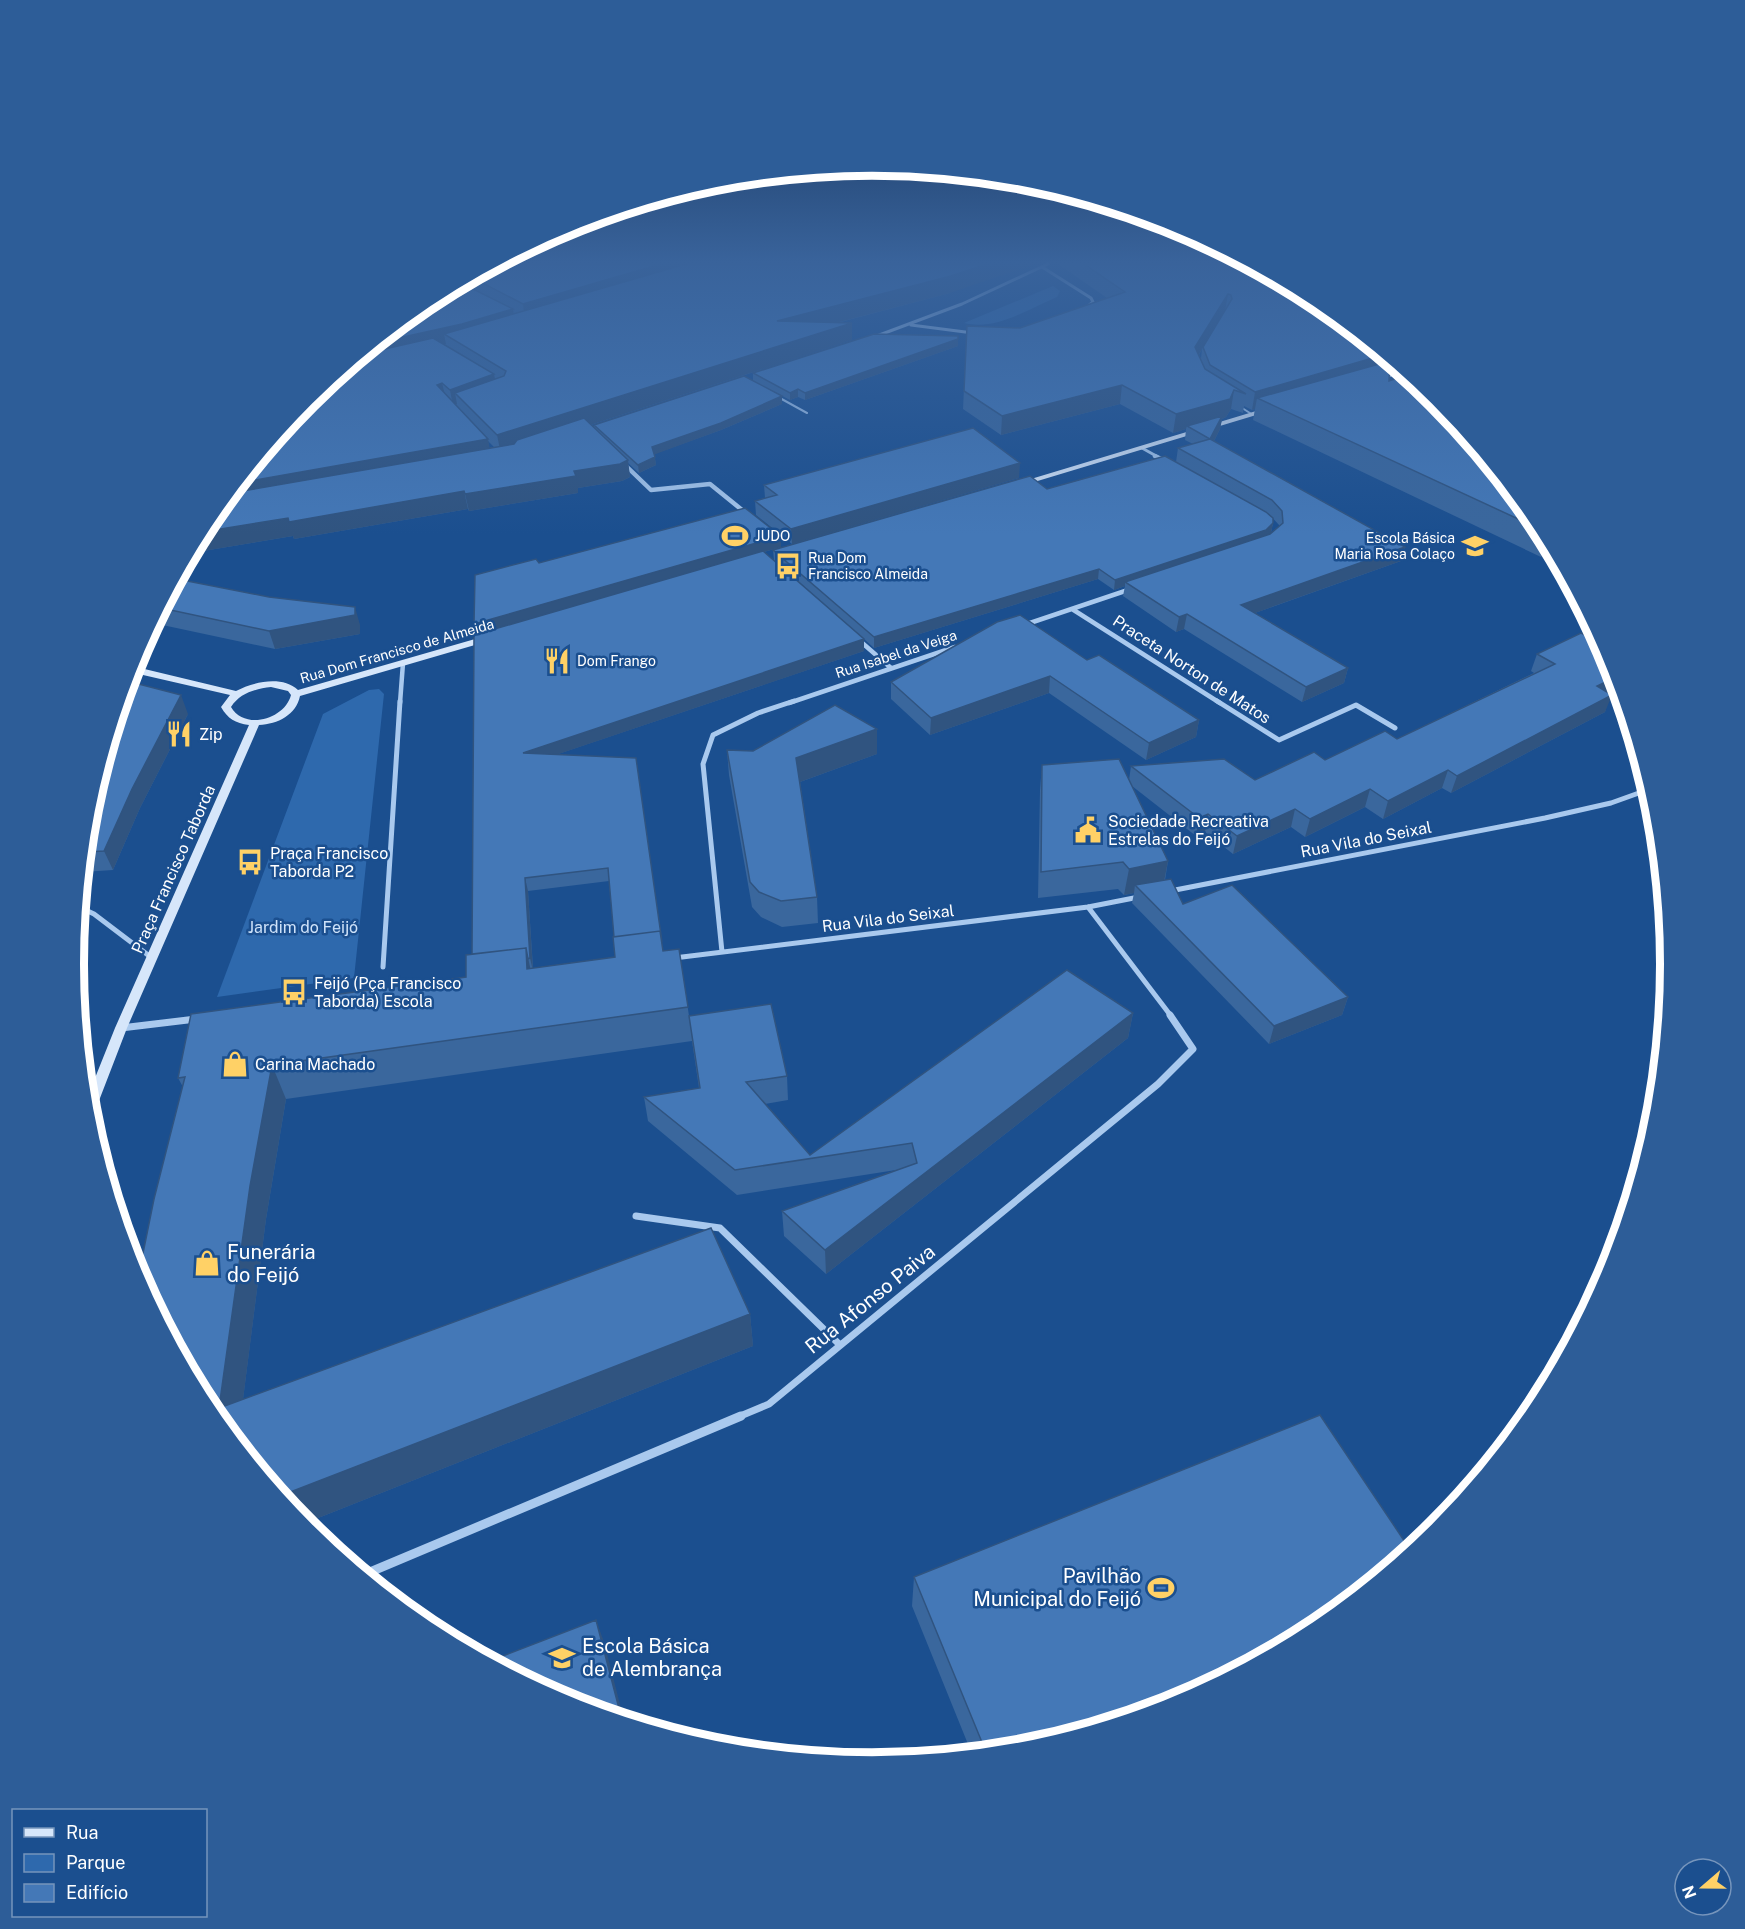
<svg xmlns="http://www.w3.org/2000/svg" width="1745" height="1929" viewBox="0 0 1745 1929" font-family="'Public Sans',sans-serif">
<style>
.green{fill:#2e69ad}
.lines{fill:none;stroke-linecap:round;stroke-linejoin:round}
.lane{stroke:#a9c9ee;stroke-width:2}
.street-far4{stroke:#a9c9ee;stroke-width:3}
.street-far3{stroke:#a9c9ee;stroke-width:4.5}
.street-far2{stroke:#a9c9ee;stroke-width:5}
.street-far1{stroke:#a9c9ee;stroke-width:7}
.street{stroke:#a9c9ee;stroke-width:9}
.secondary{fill:#d6e6fa;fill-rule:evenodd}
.wall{fill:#3a679d;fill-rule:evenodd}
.shaded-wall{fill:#305480}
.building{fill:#4478b7;stroke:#305480;stroke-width:1.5}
.labels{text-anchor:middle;stroke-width:5;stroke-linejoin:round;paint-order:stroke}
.far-poi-label{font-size:14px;fill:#fff;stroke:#1b4f8f;text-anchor:start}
.far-street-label{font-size:14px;fill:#fff;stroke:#1b4f8f}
.street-label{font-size:16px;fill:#fff;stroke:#1b4f8f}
.poi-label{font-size:16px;fill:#fff;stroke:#1b4f8f;text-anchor:start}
.park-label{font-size:16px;fill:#cfe3fa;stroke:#1b4f8f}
.near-poi-label{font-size:20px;fill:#fff;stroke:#1b4f8f;text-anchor:start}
.near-street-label{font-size:20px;fill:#fff;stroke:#1b4f8f}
.rim{fill:none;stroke:#fff;stroke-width:8}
</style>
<rect width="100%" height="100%" fill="#1b4f8f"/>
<!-- green -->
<path class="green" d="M1053 286 1060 291 1057 297C1028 309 996 331 964 323Z
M379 689 384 694 354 978 217 997 323 714 369 690Z"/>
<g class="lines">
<!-- lane -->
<path class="lane" d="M778 397 807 413
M1239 406 1253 415"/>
<!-- street-far4 -->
<path class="street-far4" d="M1042 267 1091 298 1093 302 1087 307
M911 325 973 333
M874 337 962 304 1048 264
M1142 448 1158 457"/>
<!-- street-far3 -->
<path class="street-far3" d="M1155 456 1165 461
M625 465 651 490 710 484 747 514
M1072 609 1220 703
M1024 625 1131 589
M860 641 891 668
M400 703 403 663
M789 703 955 647"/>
<!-- street-far2 -->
<path class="street-far2" d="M1217 701 1279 740 1356 705 1395 728
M1170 891 1545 818 1611 803 1650 789
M79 907 94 914 152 958
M1088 907 1171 1016
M722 952 703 764 713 735 758 713 794 701
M674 958 1088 907 1139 897
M383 967 400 701"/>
<!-- street-far1 -->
<path class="street-far1" d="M121 1028 196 1019
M636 1216 720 1228 840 1345
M738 1417 769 1404 1158 1084 1193 1049 1170 1015"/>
<!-- street -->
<path class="street" d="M363 1575 741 1416"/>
<!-- secondary -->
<path class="secondary" d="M1401 369 1405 373 1375 381 1372 379Z
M1266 408 1273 410 1021 486 1014 484Z
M489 635 494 638 492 640 300 696C296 715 278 724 259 725L127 1028 95 1111 93 1115 88 1116 87 1098 115 1028 249 725C235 723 228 719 221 707L230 695 130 672 132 666 236 691C253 682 282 675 298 690ZM271 687 288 691 291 695C285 719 245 731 231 707 240 693 255 689 271 687Z"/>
</g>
<!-- wall -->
<path class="wall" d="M496 264 950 293 837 323 852 340 591 425 594 428V425L782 404 721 430 654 454 656 465 639 473 628 463 630 477 622 481 578 488V493L469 511 468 509 294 539 293 536 191 553 208 520 463 283V282ZM488 441 494 447 489 448Z
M1058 264H1249L1317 300 1388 359 1389 381 1537 521 1559 562 1545 555 1541 557 1253 420 1255 409 1252 410 1244 406 1243 413 1231 409 1226 417 1222 419 1220 429 1214 441 1405 547 1401 561 1255 613 1348 668 1344 683 1302 702 1184 629 1176 632 1123 596 1125 586 1114 590 1098 579 874 648 864 639V651L558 754 663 951 679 949 689 1016 787 1076 788 1100 765 1104 810 1155 1133 1013 1128 1038 826 1274 784 1236 782 1211 896 1170 737 1195 648 1121 644 1097 699 1088 692 1041 286 1099 266 1219 243 1399 750 1314 753 1346 303 1524 208 1408 183 1087 178 1078 466 977 472 954 477 634 539 563 781 536V547L764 552 850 626 774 560 773 550 1047 489 1176 462 1178 448 1193 444 1185 440 1186 429 1173 433 1120 404 1001 435 963 409 967 326 1020 328 1107 298ZM1202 349 1201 359 1199 355ZM1268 513 1279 525V526L1271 533 1273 523ZM609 881 614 937 615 957 533 968 528 891Z
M958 339V346L805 400 798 397 790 400 753 381V373Z
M1019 478 792 544 756 515 755 501 765 498 764 485Z
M177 579 360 625V634L275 649 153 623Z
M1537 654 1611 659 1620 688 1610 693 1605 712 1451 793 1442 788 1383 819 1365 807 1305 837 1291 827 1233 854 1205 832 1196 836 1132 786 1168 861 1165 880 1183 904 1348 997 1342 1015 1269 1044 1132 903 1134 893 1124 895 1118 889 1038 898 1040 790 1042 765 1129 780 1131 766 1255 780 1397 739 1534 673 1531 671Z
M1087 660 1199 720 1196 737 1146 760 1049 693 930 735 891 699V682Z
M188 714 140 808 113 870 83 872 89 808Z
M877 729V754L800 782 817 897 818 923 782 927 761 917 752 907 729 775 727 750 753 751Z
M914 1577 1028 1748 972 1754 912 1606Z"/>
<!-- shaded-wall -->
<path class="shaded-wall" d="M661 264H718L525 321 523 304Z
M987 264H1035L950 293 778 338 777 321Z
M1228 294 1225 311 1203 347 1202 349 1193 365 1195 347Z
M513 309 515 324 444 334 446 344 348 366 376 343Z
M852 323V340L501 454 497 435Z
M958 339V346L805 400V393Z
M1383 355 1388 359 1385 371 1257 398 1255 409 1252 410 1255 392Z
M494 374 497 390 455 393 457 404 453 406 450 390Z
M442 383 446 399 437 385Z
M1122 385 1120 404 1001 435 1002 416Z
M798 389V397L790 400V393Z
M1234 390 1231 409 1226 417 1222 419 1220 429 1208 453 1210 439 1187 426 1186 429 1173 433 1176 414Z
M782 396V404L721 430 653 455 652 447Z
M488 439 491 456 222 504 239 483Z
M655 457 656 465 639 473 638 465Z
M628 460 630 477 622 481 578 488V493L469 511 465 494Z
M1020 463 1019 478 792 544 791 529Z
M464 491 468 509 294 539 293 536 191 553 202 532Z
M1273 523 1271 533 1264 540 1125 582V586L1114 590 1115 580Z
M781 536V547L477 636 474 624Z
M1547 539 1549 543 1545 555 1541 557Z
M1405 547 1401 561 1238 619 1241 605Z
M1099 569 1098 579 874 648V637Z
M355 607 360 625V634L275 649 269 631Z
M1187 614 1184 629 1176 632 1179 617Z
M864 639V651L526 765 523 753Z
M1348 668 1344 683 1302 702 1306 687Z
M1050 676 1049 693 930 735 931 718Z
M1616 677 1620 688 1590 704 1597 686Z
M181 695 188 714 140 808 113 870 104 851 132 789Z
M1612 695 1605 712 1451 793 1457 776Z
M1199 720 1196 737 1146 760 1149 743Z
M877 729V754L797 783 796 758Z
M1448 770 1442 788 1383 819 1388 801Z
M1370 789 1365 807 1305 837 1310 819Z
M1295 809 1291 827 1233 854 1237 836Z
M1208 814 1205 832 1196 836 1199 818Z
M1168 861 1163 887 1135 885 1134 893 1124 895 1129 869Z
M525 878 528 891 533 971 530 958Z
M526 948 533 981 527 969Z
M1348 997 1342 1015 1269 1044 1274 1026Z
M1133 1013 1128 1038 826 1274 825 1250Z
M272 1065 286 1099 266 1219 238 1439 219 1408 250 1186Z
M750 1314 753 1346 303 1524 280 1496Z
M596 1620 604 1642 624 1720H622Z"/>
<!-- building -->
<path class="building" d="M496 264H661L523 304 471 277Z
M686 264H987L951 276 777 321 852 323 497 435 455 393 504 376 506 371 444 334Z
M1084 264H1249L1317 300 1383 355 1255 392 1210 365 1203 347 1232 299 1231 295 1228 294 1195 347 1205 369 1246 394 1234 390 1230 399 1176 414 1122 385 1002 416 964 391 967 326 1020 328 1125 292Z
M461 283 513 309 462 324 376 343 429 300Z
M874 334 958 336V339L805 393 798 389 790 393 753 373Z
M433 338 494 374 450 390 442 383 437 385 488 439 239 483 308 399 363 354Z
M1390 361 1389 381 1408 375 1438 400 1537 521 1542 530 1257 398Z
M744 376 782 396 721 423 652 447 655 457 638 465 594 425Z
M1222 416 1210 439 1405 547 1241 605 1348 668 1306 687 1187 614 1179 617 1125 582 1270 534 1283 523 1282 511 1272 500 1178 448 1210 439 1187 426Z
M584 418 628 460 620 464 574 471 576 476 465 494 464 491 289 522 288 518 202 532 208 520 231 493 514 444 517 440Z
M973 428 1020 463 791 529 755 501 777 495 764 485Z
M1165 456 1266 512 1273 518V523L1266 530 1115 580 1099 569 874 637 773 550 1030 476 1047 489Z
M745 508 781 536 474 624 475 575 536 559 539 563Z
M763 551 864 639 523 753 636 758 662 942 660 931 614 937 608 868 525 878 530 958 528 959 526 948 472 954 474 635Z
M177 579 269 597 355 607V615L269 631 161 608Z
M1020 615 1087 660 1099 655 1199 720 1149 743 1050 676 931 718 891 682 997 622Z
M1581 633 1603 644 1611 659 1616 677 1597 686 1612 695 1457 776 1448 770 1388 801 1370 789 1310 819 1295 809 1237 836 1208 814 1199 818 1131 766 1224 759 1255 780 1314 752 1325 760 1385 731 1397 739 1555 664 1537 654Z
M127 681 181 695 132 789 104 851 85 852 89 808Z
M835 705 877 729 796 758 817 897 781 901 759 892 750 882 727 750 753 751Z
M1119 759 1168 861 1129 869 1123 862 1041 872 1042 765Z
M1171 879 1183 904 1232 885 1348 997 1274 1026 1135 885Z
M660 931 663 951 679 949 688 1007 272 1065 250 1186 219 1408 711 1228 750 1314 280 1496 208 1408 138 1278 154 1199 185 1077 178 1078 191 1014 466 977V955L526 948 527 969 615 957 613 937Z
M1067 970 1133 1013 825 1250 782 1211 917 1163 912 1143 735 1170 644 1097 700 1088 689 1016 771 1004 787 1076 746 1082 810 1155Z
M1320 1415 1411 1551 1316 1629 1178 1703 1028 1748 986 1752 914 1577Z
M596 1620 622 1720 566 1703 490 1661Z"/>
<!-- sky -->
<linearGradient id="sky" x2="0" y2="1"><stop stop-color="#0f2b4f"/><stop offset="0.49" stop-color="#39639b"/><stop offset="1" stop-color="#39639b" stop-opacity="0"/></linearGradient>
<rect width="1745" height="534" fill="url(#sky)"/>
<!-- icons -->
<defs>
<g id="stadium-bare" transform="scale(2.07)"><path d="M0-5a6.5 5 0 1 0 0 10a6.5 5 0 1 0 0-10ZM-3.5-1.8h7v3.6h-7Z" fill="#ffd166" stroke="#1b4f8f" stroke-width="2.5" paint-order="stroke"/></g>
<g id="school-bare" transform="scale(2.07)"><path d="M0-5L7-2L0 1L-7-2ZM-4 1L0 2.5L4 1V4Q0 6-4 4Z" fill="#ffd166" stroke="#1b4f8f" stroke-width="2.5" paint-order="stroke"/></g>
<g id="bus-bare" transform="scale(2.07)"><path d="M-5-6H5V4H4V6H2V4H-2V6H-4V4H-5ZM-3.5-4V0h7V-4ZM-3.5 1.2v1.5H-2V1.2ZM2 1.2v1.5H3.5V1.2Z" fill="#ffd166" stroke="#1b4f8f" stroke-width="2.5" paint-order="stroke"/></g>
<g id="restaurant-bare" transform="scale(2.07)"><path d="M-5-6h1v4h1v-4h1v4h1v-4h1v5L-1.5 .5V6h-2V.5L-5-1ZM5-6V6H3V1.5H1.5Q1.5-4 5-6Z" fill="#ffd166" stroke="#1b4f8f" stroke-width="2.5" paint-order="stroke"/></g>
<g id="civic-bare" transform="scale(2.07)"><path d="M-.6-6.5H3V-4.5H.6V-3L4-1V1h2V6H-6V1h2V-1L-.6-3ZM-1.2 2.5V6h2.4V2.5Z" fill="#ffd166" stroke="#1b4f8f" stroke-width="2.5" paint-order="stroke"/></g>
<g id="shop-bare" transform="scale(2.07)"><path d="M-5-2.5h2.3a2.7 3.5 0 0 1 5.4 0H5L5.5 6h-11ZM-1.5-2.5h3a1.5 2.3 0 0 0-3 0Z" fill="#ffd166" stroke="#1b4f8f" stroke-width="2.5" paint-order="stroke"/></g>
</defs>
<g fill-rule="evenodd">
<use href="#stadium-bare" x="735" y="536"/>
<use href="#school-bare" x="1475" y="546"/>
<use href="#bus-bare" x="788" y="566"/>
<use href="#restaurant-bare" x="557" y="661"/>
<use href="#restaurant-bare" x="179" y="734"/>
<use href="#civic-bare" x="1088" y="830"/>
<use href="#bus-bare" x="250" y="862"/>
<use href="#bus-bare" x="294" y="992"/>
<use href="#shop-bare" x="235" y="1064"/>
<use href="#shop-bare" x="207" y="1263"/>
<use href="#stadium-bare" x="1161" y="1588"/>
<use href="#school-bare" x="562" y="1658"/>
</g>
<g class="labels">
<!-- far-poi labels -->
<g class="far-poi-label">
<text x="755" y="541">JUDO</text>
<text x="1455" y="543" text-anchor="end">Escola Básica<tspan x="1455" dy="16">Maria Rosa Colaço</tspan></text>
<text x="808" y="563">Rua Dom<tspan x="808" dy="16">Francisco Almeida</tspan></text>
<text x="577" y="666">Dom Frango</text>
</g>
<!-- far-street labels -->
<g class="far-street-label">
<text transform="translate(397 651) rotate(-16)" y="5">Rua Dom Francisco de Almeida</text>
<text transform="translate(896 654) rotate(-18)" y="5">Rua Isabel da Veiga</text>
</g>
<!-- street labels -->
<g class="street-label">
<text transform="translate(1192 669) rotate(33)" y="6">Praceta Norton de Matos</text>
<text transform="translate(1366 839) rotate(-11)" y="6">Rua Vila do Seixal</text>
<text transform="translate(173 869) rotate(-66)" y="6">Praça Francisco Taborda</text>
<text transform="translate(888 918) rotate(-7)" y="6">Rua Vila do Seixal</text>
</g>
<!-- poi labels -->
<g class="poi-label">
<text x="199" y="740">Zip</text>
<text x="1108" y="827">Sociedade Recreativa<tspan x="1108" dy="18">Estrelas do Feijó</tspan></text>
<text x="270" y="859">Praça Francisco<tspan x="270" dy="18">Taborda P2</tspan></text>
<text x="314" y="989">Feijó (Pça Francisco<tspan x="314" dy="18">Taborda) Escola</tspan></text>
<text x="255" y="1070">Carina Machado</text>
</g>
<!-- park labels -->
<g class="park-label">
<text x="303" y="933">Jardim do Feijó</text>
</g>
<!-- near-poi labels -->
<g class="near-poi-label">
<text x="227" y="1259">Funerária<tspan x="227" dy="23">do Feijó</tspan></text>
<text x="1141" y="1583" text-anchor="end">Pavilhão<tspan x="1141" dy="23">Municipal do Feijó</tspan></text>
<text x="582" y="1653">Escola Básica<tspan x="582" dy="23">de Alembrança</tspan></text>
</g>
<!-- near-street labels -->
<g class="near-street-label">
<text transform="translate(870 1299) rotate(-39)" y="7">Rua Afonso Paiva</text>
</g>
</g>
<!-- crop -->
<path d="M0 0H1745V1929H0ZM84 964a788 788 0 1 1 1576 0a788 788 0 1 1-1576 0Z" fill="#2d5d98" fill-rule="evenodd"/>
<path class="rim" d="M84 964a788 788 0 1 1 1576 0a788 788 0 1 1-1576 0Z"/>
<!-- legend -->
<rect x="12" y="1809" width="195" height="108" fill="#1b4f8f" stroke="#7695bc" stroke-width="1.5"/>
<rect x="24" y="1828" width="30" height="9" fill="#d6e6fa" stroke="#7695bc" stroke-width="1.5"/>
<text x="66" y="1839" font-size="18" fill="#ffffff">Rua</text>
<rect x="24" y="1854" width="30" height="18" fill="#2e69ad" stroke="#7695bc" stroke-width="1.5"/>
<text x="66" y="1869" font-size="18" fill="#ffffff">Parque</text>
<rect x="24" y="1884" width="30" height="18" fill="#4478b7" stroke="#7695bc" stroke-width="1.5"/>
<text x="66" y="1899" font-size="18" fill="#ffffff">Edifício</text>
<!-- north arrow -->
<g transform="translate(1703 1887) rotate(250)"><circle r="28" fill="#1b4f8f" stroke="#7695bc" stroke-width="1.5"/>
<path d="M0-4.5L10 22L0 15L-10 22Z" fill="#ffd166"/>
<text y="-9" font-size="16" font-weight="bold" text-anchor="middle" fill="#ffffff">N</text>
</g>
</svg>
